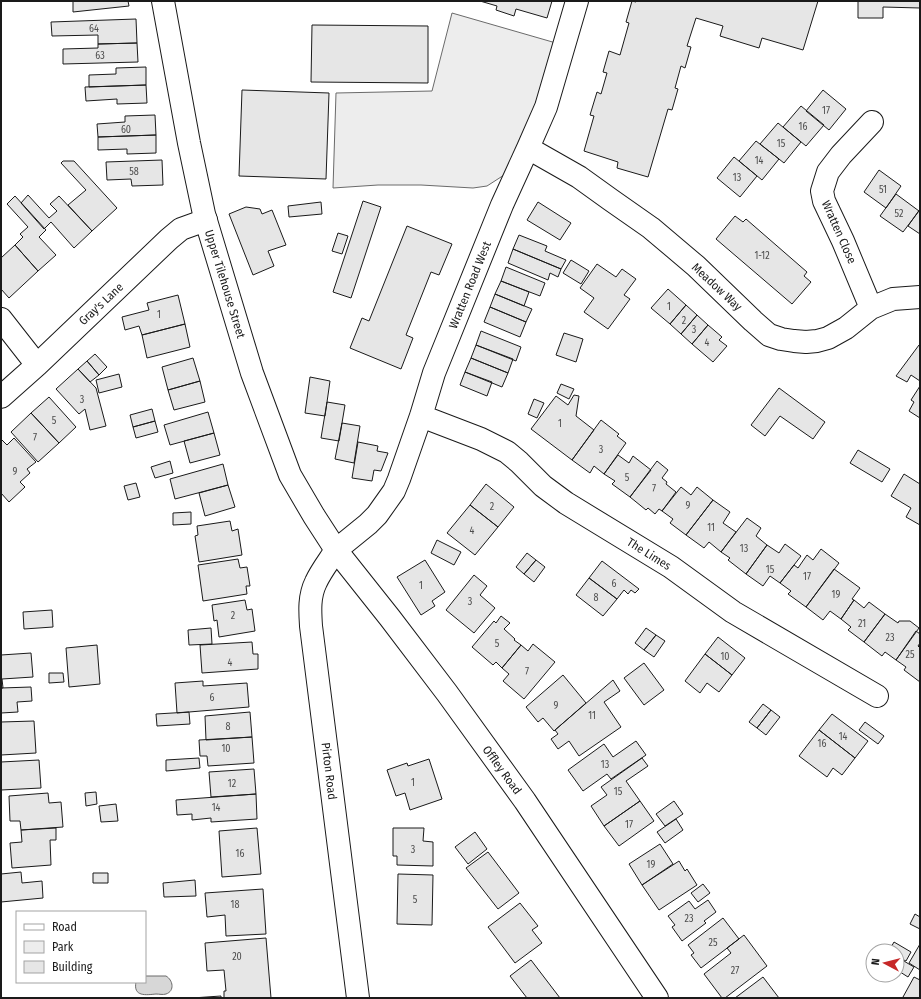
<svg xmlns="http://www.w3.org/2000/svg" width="921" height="999" viewBox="0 0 921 999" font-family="'Fira Sans Condensed',sans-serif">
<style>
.green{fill:#ededed;stroke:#6a6a6a}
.water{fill:#d7d7d7;stroke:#6a6a6a}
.building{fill:#e6e6e6;stroke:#1a1a1a}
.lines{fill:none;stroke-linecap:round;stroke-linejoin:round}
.street-casing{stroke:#1a1a1a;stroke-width:24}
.secondary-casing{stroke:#1a1a1a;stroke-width:24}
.primary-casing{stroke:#1a1a1a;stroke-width:24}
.street{stroke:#fff;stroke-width:22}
.secondary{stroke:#fff;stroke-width:22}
.primary{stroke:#fff;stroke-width:22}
.labels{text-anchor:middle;stroke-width:3;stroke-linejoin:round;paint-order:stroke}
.number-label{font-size:10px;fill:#4d4d4d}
.street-label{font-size:12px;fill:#1a1a1a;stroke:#fff}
</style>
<rect width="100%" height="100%" fill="#fff"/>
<!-- green -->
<path class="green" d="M452 13 556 43 522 143 510 171 501 177 487 186 473 188 421 185H378L333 188 336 93 432 91Z"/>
<!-- water -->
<path class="water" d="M145 976H166C173 980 175 991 166 994 163 995 159 994 156 994 146 995 133 997 136 982H145Z"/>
<!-- building -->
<path class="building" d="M73 1H128L129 6 73 12Z
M480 1H552L547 18 516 9 514 16 496 10 497 6Z
M632 1 636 2V1H818L803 50 762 38 759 48 720 36 723 26 696 18 687 46 691 47 685 68 681 66 675 88 678 89 672 110 668 109 648 177 617 168 618 162 584 151 594 116 590 115 597 92 601 94 607 73 603 72 609 51 620 55 629 23 626 22Z
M858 1H920V8L883 7V18H858Z
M136 19 137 43 98 44V35L52 36 51 22Z
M312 25 428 26V83L311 82Z
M137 43 138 62 63 64V49L98 48V44Z
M146 67V85L89 87V75L116 74V68Z
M146 85 147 103 117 104V99L86 101 85 87Z
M242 90 329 93 326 179 239 176Z
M823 90 846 109 829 130 806 111Z
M801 106 824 125 806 146 783 127Z
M155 115 156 135 98 137 97 124 125 122V116Z
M778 123 801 142 784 163 760 144Z
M156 135V153L127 154V149L98 150V137Z
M756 141 779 159 762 180 739 161Z
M734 157 757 176 740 197 717 178Z
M162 160 163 185 132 186 131 179 107 180 106 162Z
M63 161H74L117 208 92 231 68 205 86 190 61 163Z
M879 170 901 186 886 208 864 192Z
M896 194 919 211 903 232 880 216Z
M28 195 49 218 57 211 50 204 59 196 92 231 74 248 51 222 44 229 21 203Z
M15 196 46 230 39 237 56 255 38 271 15 245 23 237 20 234 28 227 7 204Z
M363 201 381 207 351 298 333 292Z
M321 202 322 214 289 217 288 206Z
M538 202 571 223 560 240 527 220Z
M246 207 260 209 262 214 272 210 286 245 268 251 274 266 253 275 229 214Z
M920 209V234L908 226Z
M735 216 743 222 746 219 807 272 804 276 811 282 792 304 716 239Z
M407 226 452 244 439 275 431 272 406 335 413 338 401 369 350 348 362 318 369 321Z
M338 233 348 236 342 254 332 251Z
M519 235 547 246 545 251 566 260 561 269 513 249Z
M15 245 38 271 9 298 1 289V258Z
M513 249 561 269 558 277 550 273 548 280 508 263Z
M571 260 589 271 581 284 563 273Z
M597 264 616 277 622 269 636 279 624 295 630 299 608 329 584 312 594 298 580 288Z
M506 267 545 283 540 296 501 281Z
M501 281 529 292 524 306 495 294Z
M668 289 686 305 670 324 651 308Z
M495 294 532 309 526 322 490 307Z
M178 295 185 324 142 335 139 326 125 330 122 317 149 310 147 303Z
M686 305 697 315 681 334 670 324Z
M490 307 526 322 520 337 484 322Z
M697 315 708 325 692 344 681 334Z
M185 324 190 347 147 358 142 335Z
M708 325 722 337 719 340 727 346 713 362 692 344Z
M481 331 521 347 516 361 476 345Z
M564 333 583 339 576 362 556 355Z
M476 345 513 359 508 373 471 358Z
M919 345 920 346V381L911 375 907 382 896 376Z
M95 354 107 367 99 375 87 361Z
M193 358 200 381 168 390 162 367Z
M471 358 508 373 502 387 465 372Z
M87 361 99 375 90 382 78 369Z
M78 369 96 388 106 426 90 430 85 409 79 414 56 389Z
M465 372 492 382 487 396 460 385Z
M119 374 122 387 99 393 96 380Z
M310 377 330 381 325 416 305 413Z
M200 381 205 402 174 410 168 390Z
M561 384 574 389 569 399 557 393Z
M920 386V418L909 411 914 402 911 400Z
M779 388 825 422 813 439 780 416 765 436 751 425Z
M574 395 579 396 576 416 594 430 572 460 531 429 556 396 568 405Z
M49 397 76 427 59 443 31 413Z
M534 399 544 403 537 418 528 414Z
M327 402 345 405 339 441 321 438Z
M152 409 155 421 133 427 130 415Z
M208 412 214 433 170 445 164 425Z
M31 413 59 443 38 462 11 432Z
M601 420 619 434 617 436 626 443 604 474 594 466 590 473 572 460Z
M155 421 158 432 136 438 133 427Z
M342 423 360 426 354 463 335 459Z
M214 433 220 455 190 463 184 441Z
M14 438 36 462 27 469 30 473 20 482 25 487 9 502 1 493V439L7 445Z
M358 442 378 446 377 451 388 453 381 471 374 470 372 481 352 478Z
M858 450 890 469 882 482 850 463Z
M618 455 629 463 633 456 651 470 630 497 612 484 615 481 604 474Z
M170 461 173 473 155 478 151 467Z
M657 461 668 470 662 478 667 482 666 484 676 492 662 511 659 509 655 514 648 508 646 510 630 497Z
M223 464 228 485 175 499 170 479Z
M904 474 920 484V525L906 517 911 508 891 496Z
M136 483 140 497 128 500 124 486Z
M486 484 514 507 498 527 470 505Z
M228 485 235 507 205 516 199 493Z
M681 487 691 495 697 487 713 500 686 535 670 523 673 519 662 511Z
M713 500 730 512 723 523 736 532 721 552 709 542 704 548 686 535Z
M470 505 498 527 475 555 447 533Z
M191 512V524L173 525V513Z
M747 518 761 528 756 536 767 545 746 574 728 560 730 558 721 552Z
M230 521 232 531 238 529 242 555 199 562 195 536 198 535 197 526Z
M437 540 461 552 454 565 431 553Z
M785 544 801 556 780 583 770 576 763 586 746 574 767 545 779 553Z
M821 549 839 563 806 607 788 594 791 591 780 583 794 565 798 568 807 555 813 560Z
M527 553 536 560 524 574 516 567Z
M238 559 240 568 247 567 250 586H246L247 594 203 601 198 565Z
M425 560 445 592 432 601 435 606 421 615 397 577Z
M536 560 545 567 534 582 524 574Z
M602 561 639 589 635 593 631 590 628 594 624 590 617 599 589 578Z
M834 569 860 588 852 599 854 600 841 619 830 611 823 620 806 607Z
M474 575 487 586 480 595 495 608 474 633 446 610Z
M589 578 617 599 603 616 576 595Z
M245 600 247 610 252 609 255 631 219 637 217 620 214 621 212 605Z
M854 600 864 608 869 602 885 614 864 642 848 630 851 627 841 619Z
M52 610 53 627 24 629 23 612Z
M885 614 898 623 899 621H910L919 628 896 660 885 652 882 656 864 642Z
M501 616 510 623 504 629 515 639 514 640 521 645 502 668 496 662 493 665 472 647 494 621 496 623Z
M211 628 212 644 189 645 188 630Z
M646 628 656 635 644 650 635 643Z
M916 631 920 634V643L918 646 920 648V682L904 670 906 667 896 660Z
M656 635 665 641 654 657 644 650Z
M718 637 745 658 732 675 705 654Z
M252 642 253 654H258V669L202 673 200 645Z
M533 644 555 662 524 699 503 681 509 674 502 668 521 645 528 651Z
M97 645 100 684 69 687 66 648Z
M31 653 33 677 2 679 3 688H1V655Z
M705 654 732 675 719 692 707 683 700 693 685 681Z
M644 663 664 690 644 705 624 678Z
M49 673H63L64 682 49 683Z
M563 675 586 703 554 731 543 718 538 722 526 707Z
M613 680 620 691 604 702 621 727 579 756 569 741 558 749 551 739 558 734 555 730Z
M203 681V686L247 683 249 707 177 713 175 683Z
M31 687 32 701 17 702 18 712 1 713V688Z
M763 704 771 710 757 728 749 722Z
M771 710 780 717 766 735 757 728Z
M189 712 190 724 157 726 156 714Z
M250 712 252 737 206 740 205 716Z
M832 714 868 741 855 758 819 730Z
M34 721 36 753 1 755V722Z
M865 722 884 736 878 744 859 730Z
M819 730 855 758 842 775 833 768 827 777 799 756Z
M252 737 254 763 208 766 207 756H200L199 740Z
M636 741 646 755 611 779 607 774 583 791 568 770 604 744 613 757Z
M199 758 200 768 166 771V760Z
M642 758 648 766 626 781 640 801 604 826 591 806 607 795 601 787Z
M429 759 442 799 410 810 405 793 396 796 387 770 407 763 408 766Z
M39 760 41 788 1 790V762Z
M254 769 256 794 211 797 209 772Z
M96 792 97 804 86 806 85 793Z
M48 793 49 803 61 802 63 827 21 830 20 821H10L9 796Z
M256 794 257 819 211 822V818L192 820V814L177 815 176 800Z
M640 801 654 821 619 846 604 826Z
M674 801 683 814 665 826 656 814Z
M116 804 118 821 101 822 99 806Z
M676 819 683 830 665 843 657 832Z
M56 828V840H50L51 865 12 868 10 843 22 842 21 830Z
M257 828 261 874 222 877 219 831Z
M393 828H424L423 841 433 842V866L397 865V856H393Z
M475 832 487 849 468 864 455 847Z
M660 844 673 864 642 885 629 864Z
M488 852 519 893 498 909 466 868Z
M679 861 685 871 687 869 697 885 659 910 642 885Z
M21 872 22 883 42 881 43 898 1 902V874Z
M93 873H108V883H93Z
M398 874 433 875 432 925 397 924Z
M195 880 196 896 164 897 163 883Z
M703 884 710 893 698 902 691 893Z
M263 889 266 934 226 936 225 915 207 917 205 893Z
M708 900 716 912 704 921 706 923 682 941 672 927 675 925 668 916 689 901 695 909Z
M520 903 538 926 532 930 542 943 515 963 488 927Z
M915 914 920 917V929L910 924Z
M723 918 739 939 701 968 691 955 694 953 688 945Z
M744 935 767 966 725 998H722L704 974 731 953 727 948Z
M266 938 271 998H224V991H226L224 970 207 971 205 943Z
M894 942 911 952 906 961 897 957V951H889Z
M920 944V970L909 963Z
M897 957 914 967 908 977 897 970Z
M531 960 560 998H527L510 976Z
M763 977 779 998H735Z
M914 977 920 980V998H905L903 997Z
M221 996V998H192Z"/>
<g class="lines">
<!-- street casing -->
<g class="street-casing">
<path id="street" d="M528 148 579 177 611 200 651 228 696 266 753 321 769 335 781 339 794 341 806 342 817 341 828 338 846 328 871 308 893 299 920 297
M871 308 843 241 824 201 822 191 828 172 841 155 872 122
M1 319 37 365
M1 397 37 365 169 239 181 229 206 220
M421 416 481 439 507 452 519 462 543 486 566 503 671 567 733 612 877 696
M336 550 368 524 377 515 394 491 399 479 421 416 434 373 502 205 528 148 546 107 577 1"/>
</g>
<!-- secondary casing -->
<g class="secondary-casing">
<path id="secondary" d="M336 550C329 561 321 571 316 582 309 596 310 611 311 626L358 998"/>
</g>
<!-- primary casing -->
<g class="primary-casing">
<path id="primary" d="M163 1 189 143 204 214 252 373 290 475 314 516 336 550 390 618 447 693 525 801 657 998"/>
</g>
<!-- street -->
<use href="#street" class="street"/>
<!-- secondary -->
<use href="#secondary" class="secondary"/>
<!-- primary -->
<use href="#primary" class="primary"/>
</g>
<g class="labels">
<!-- number labels -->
<g class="number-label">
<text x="94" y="32">64</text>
<text x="100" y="59">63</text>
<text x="826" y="114">17</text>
<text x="803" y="130">16</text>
<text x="126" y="133">60</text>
<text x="781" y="147">15</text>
<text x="759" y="164">14</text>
<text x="134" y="175">58</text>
<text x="737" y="181">13</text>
<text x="883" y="193">51</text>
<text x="899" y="217">52</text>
<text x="762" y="259">1-12</text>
<text x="669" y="310">1</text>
<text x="159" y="318">1</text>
<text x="684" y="324">2</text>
<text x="694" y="333">3</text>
<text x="707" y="346">4</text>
<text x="82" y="403">3</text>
<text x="54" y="424">5</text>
<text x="560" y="427">1</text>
<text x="35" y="441">7</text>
<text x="601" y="453">3</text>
<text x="15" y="475">9</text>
<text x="627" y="481">5</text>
<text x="654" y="492">7</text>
<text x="688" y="509">9</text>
<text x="492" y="510">2</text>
<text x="711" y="531">11</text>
<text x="472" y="534">4</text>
<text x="744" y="552">13</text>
<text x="770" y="573">15</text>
<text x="807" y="580">17</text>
<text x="614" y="587">6</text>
<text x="421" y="589">1</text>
<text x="836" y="598">19</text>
<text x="596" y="601">8</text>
<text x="470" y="605">3</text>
<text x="233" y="619">2</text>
<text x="862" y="627">21</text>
<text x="890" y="641">23</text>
<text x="497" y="647">5</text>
<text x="910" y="658">25</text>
<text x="725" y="660">10</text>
<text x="230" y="666">4</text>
<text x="527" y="675">7</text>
<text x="212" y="701">6</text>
<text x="556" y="709">9</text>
<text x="592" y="719">11</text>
<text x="228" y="730">8</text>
<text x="843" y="740">14</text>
<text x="822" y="747">16</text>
<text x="226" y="752">10</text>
<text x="605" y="768">13</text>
<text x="413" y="786">1</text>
<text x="232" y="787">12</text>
<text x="618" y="795">15</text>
<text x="216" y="811">14</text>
<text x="629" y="828">17</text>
<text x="413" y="853">3</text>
<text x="240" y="857">16</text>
<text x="651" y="868">19</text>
<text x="415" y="903">5</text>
<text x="235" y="908">18</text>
<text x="689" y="922">23</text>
<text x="713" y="946">25</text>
<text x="237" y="960">20</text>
<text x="735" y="974">27</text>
</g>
<!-- street labels -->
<g class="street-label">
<text transform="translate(839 232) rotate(66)" y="4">Wratten Close</text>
<text transform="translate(225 284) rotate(73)" y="4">Upper Tilehouse Street</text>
<text transform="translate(470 285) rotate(-68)" y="4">Wratten Road West</text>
<text transform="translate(717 287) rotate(43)" y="4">Meadow Way</text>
<text transform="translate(101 304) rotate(-43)" y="4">Gray's Lane</text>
<text transform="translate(649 554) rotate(32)" y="4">The Limes</text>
<text transform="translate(502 770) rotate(54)" y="4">Offley Road</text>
<text transform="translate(329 771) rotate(83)" y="4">Pirton Road</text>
</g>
</g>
<!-- border -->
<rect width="921" height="999" fill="none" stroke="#1a1a1a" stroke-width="4"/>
<!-- legend -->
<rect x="16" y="911" width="130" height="72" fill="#ffffff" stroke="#a3a3a3"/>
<rect x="24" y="924" width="20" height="6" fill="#ffffff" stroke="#a3a3a3"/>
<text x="52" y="931" font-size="12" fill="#1a1a1a">Road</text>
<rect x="24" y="941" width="20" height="12" fill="#ededed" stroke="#a3a3a3"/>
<text x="52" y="951" font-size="12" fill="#1a1a1a">Park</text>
<rect x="24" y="961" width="20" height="12" fill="#e6e6e6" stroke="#a3a3a3"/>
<text x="52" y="971" font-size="12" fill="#1a1a1a">Building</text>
<!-- north arrow -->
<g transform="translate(885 963) rotate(277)"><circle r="19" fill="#ffffff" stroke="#a3a3a3"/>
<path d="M0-3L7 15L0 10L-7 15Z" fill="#c62828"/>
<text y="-6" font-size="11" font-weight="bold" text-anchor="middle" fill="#1a1a1a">N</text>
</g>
</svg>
